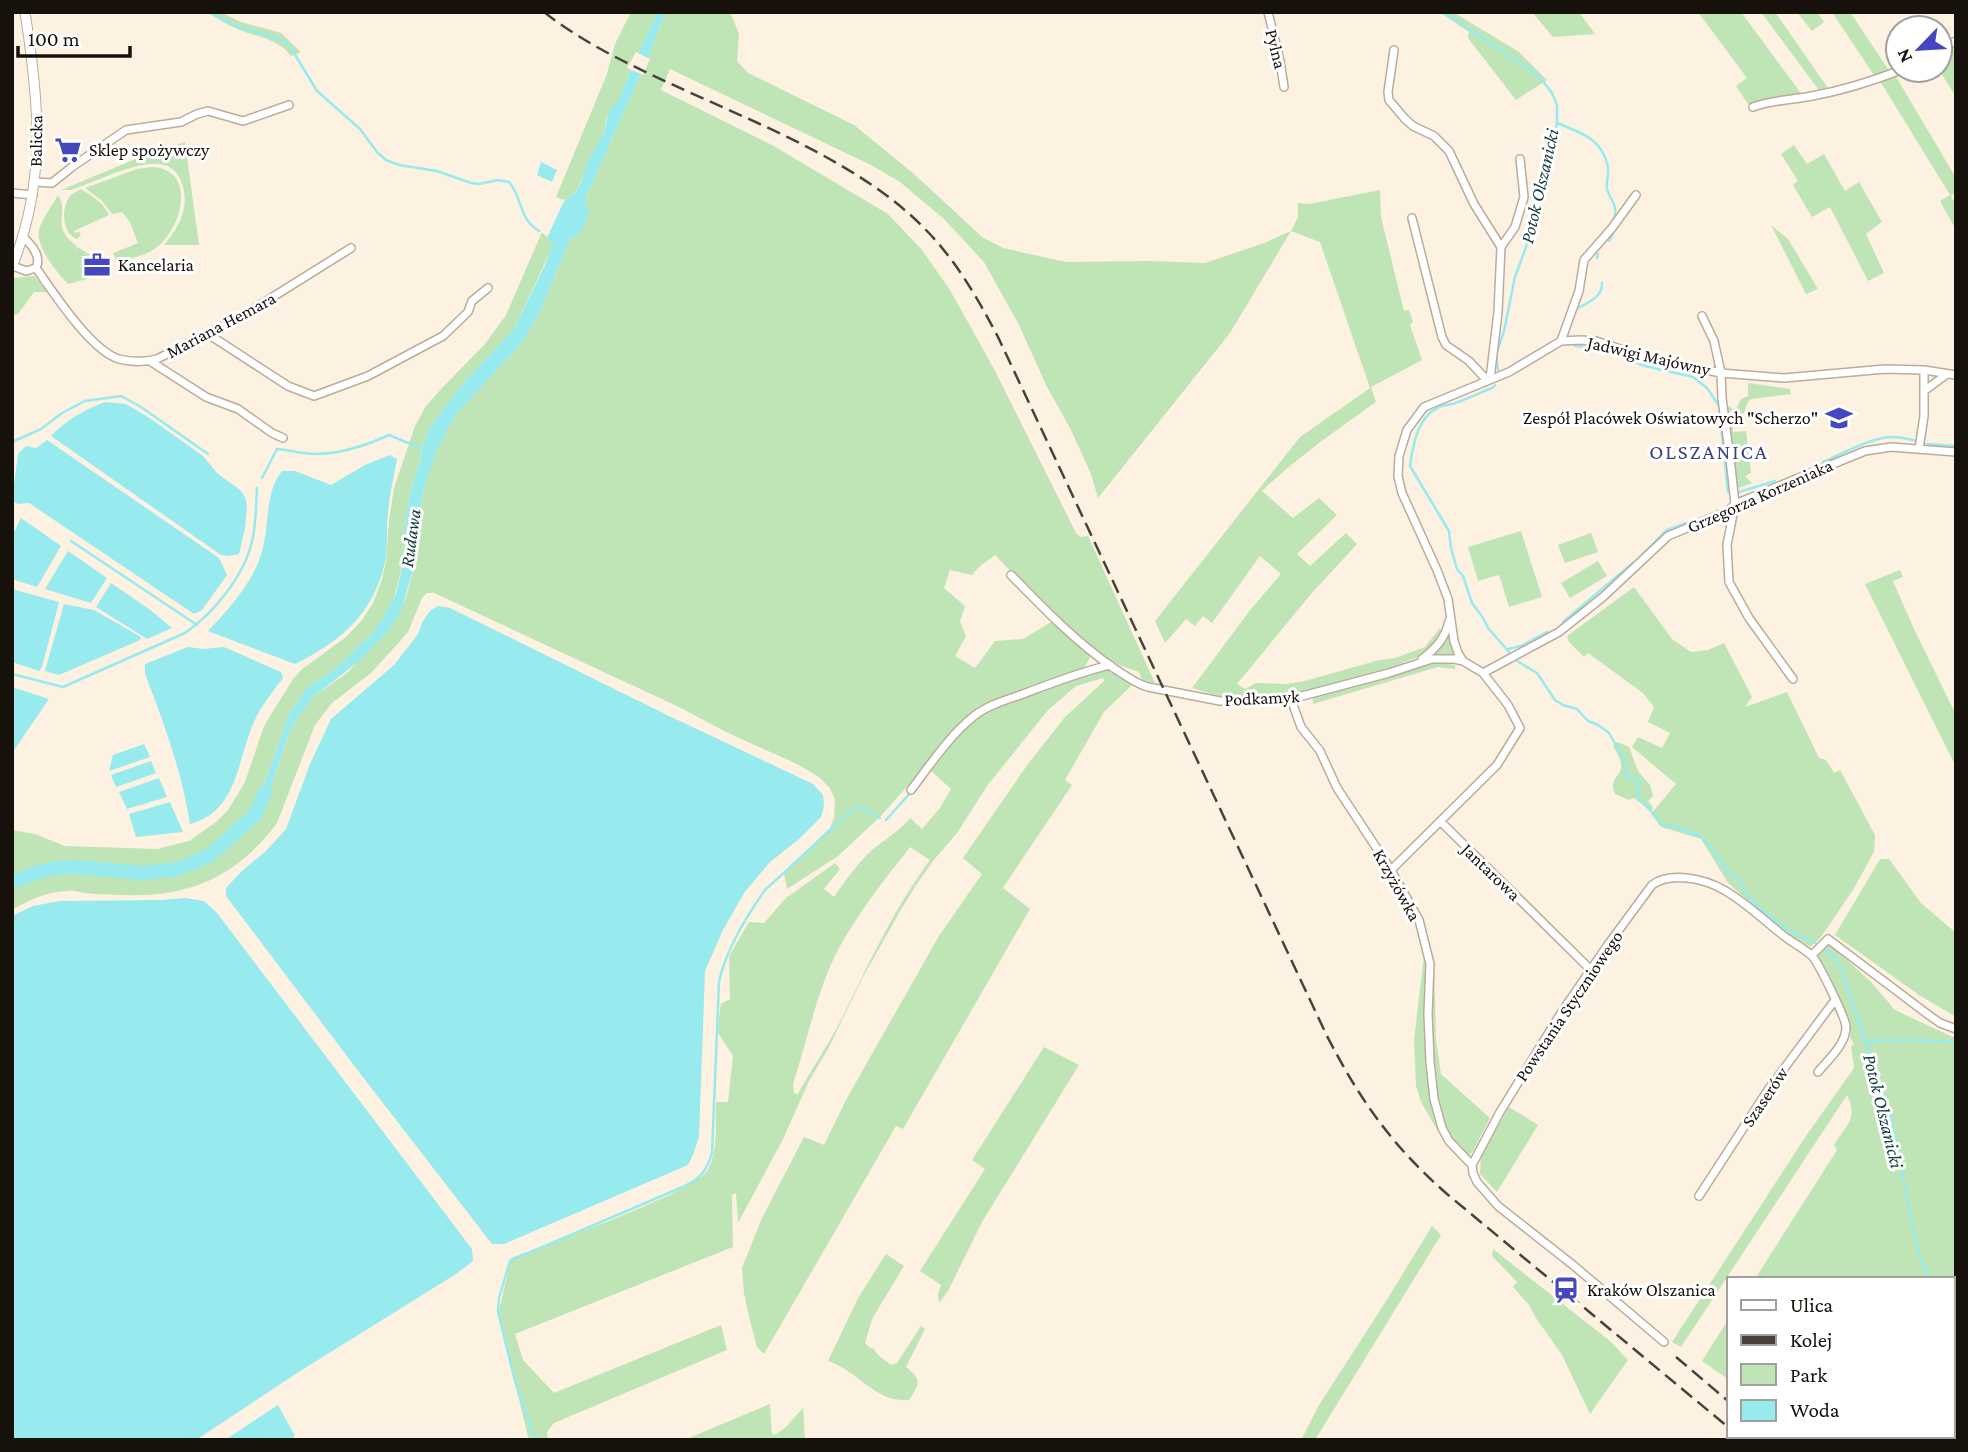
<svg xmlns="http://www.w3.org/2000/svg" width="1968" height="1452" viewBox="0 0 1968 1452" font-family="'Crimson Pro',serif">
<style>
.green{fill:#bfe5b6;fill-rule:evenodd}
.water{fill:#97eaee}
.pier{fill:#fdf1e2}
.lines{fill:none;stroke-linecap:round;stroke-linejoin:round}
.stream{stroke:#97eaee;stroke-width:2.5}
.river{stroke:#97eaee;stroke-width:14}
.minor-casing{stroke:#bbac9b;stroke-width:10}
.tertiary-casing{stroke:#bbac9b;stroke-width:11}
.minor{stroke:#fff;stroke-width:7}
.tertiary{stroke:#fff;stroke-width:9}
.rail{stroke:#48423a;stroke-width:2.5;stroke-dasharray:14 7;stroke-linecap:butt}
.labels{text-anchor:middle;stroke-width:6;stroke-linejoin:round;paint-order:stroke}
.street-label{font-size:18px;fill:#16110b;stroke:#fff}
.poi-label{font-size:18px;fill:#16110b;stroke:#fff;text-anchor:start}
.water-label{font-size:19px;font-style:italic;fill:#133b3d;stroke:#fff}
.quarter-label{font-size:21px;letter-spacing:2px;fill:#3d4581;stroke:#fff}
</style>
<rect width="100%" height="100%" fill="#fdf1e2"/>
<!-- green -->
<path class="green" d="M207 12H220L241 22 281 33 301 52 291 56C278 38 256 37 237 29 226 24 217 19 207 12Z
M631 12H658L631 69 620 97 606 118 604 133 589 161 577 190 568 199 564 200 556 197 607 74 615 44Z
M666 12H730L739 34 737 61 748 73 854 125 913 173 982 237 1003 248 1066 262 1151 261 1205 263 1264 243 1291 231 1298 217V203L1309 204 1380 190 1381 217 1404 311 1409 310 1413 322 1410 325 1422 360 1371 387 1376 402C1336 430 1298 457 1262 491L1293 518 1319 498 1337 515 1297 554 1310 566 1346 533 1357 544 1311 594 1237 684 1245 689 1256 683 1287 684 1305 681 1379 660 1395 658 1425 647 1440 628 1442 633 1428 653 1387 669 1290 696 1241 699 1215 695 1192 688 1251 609 1281 574 1260 556 1212 623 1203 616 1195 626 1186 619 1165 643 1155 621 1300 437 1370 388 1320 242 1291 231 1230 333 1098 498 1091 474 1070 428 1047 387 1018 323 984 262 943 218 900 182 871 165 670 69 661 90 772 145 888 214 922 250 950 290 994 369 1076 533 1080 537 1088 536 1155 683 1142 680 1139 672 1100 658 1050 612 995 555 980 566 972 575 950 570 944 588 965 606 960 621 966 636 955 656 975 668 995 641 1023 639 1053 621 1091 655 1085 667 996 701 957 729 881 816 838 856 787 889 784 872 830 828 834 818 835 800 830 788 819 777 797 764 726 732 679 707 432 592 431 593H427L422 598 408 632 402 639 371 673 332 703 315 725 277 823C237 877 189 898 122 895 108 894 93 895 79 892 70 891 77 890 68 891 48 891 29 900 12 910V851L14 850 12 830 35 834 65 846 157 849 189 841 216 822 228 810 245 782 264 726 293 679 301 670 346 637 363 619 374 601 382 579 386 561 389 521 394 488 415 426 426 406 442 388 485 344 506 315 542 232 553 244 551 250 514 329 466 380 430 427 422 448 421 457 410 493 404 534 405 555 394 598 391 604 386 610 383 618 372 634 334 670 307 688 289 714 260 795 255 806 260 810 268 796 288 736 298 717 314 696 347 673 390 629 406 598 415 563 419 511 429 471 438 447 456 414 522 343 540 312 570 239 580 233 587 195 645 64Z
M1439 12H1453L1519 52 1547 80 1516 100 1468 38 1469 32Z
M1532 12H1579L1595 34 1553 37Z
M1698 12H1741L1803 96 1753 105 1748 104 1736 86 1747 78Z
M1761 12H1775L1830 91 1821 93Z
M1797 12H1817L1824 22 1812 31Z
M1832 12H1850L1890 72 1876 78Z
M1952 46 1956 53V97L1939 70 1940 52Z
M1895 75 1956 178V192L1951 196 1956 205V230L1940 201 1950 195 1880 81Z
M185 142 199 245H164C177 229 188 212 184 191 176 150 139 165 112 174 99 179 85 185 71 190H61L138 158Z
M1794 145 1807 164 1824 154 1845 191 1859 182 1882 222 1866 234 1884 273 1868 281 1830 207 1812 217 1793 185 1798 181 1781 154Z
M151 167C199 168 182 232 153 250 144 256 127 260 116 260L113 253 138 243 130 222 122 212 112 214 101 200 85 188 137 169Z
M81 189C92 196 104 203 109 215L74 231 75 233 79 232 81 235 77 239C63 234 61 212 68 199 70 194 76 192 81 189Z
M58 195C70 212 49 227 77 246L75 250 78 247 90 255 85 256 91 278 68 284C58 274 35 246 39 230 42 219 52 206 58 195Z
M1771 225 1788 239 1818 289 1806 294Z
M34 276 48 292H34L18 314 12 316V282L14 278Z
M1748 383 1790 389 1791 394 1751 399C1745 403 1747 411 1742 415L1728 411V406L1733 409 1737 408 1741 399 1748 396Z
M1733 420V432L1746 431 1751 473 1745 476 1752 483 1736 489 1730 422Z
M1521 531 1542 597 1509 607 1499 575 1478 581 1468 547Z
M1591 533 1598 552 1565 563 1558 545Z
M1598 561 1607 576 1570 598 1561 583Z
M1900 570 1903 577 1893 581 1914 629 1956 715V767L1865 584Z
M1634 587 1672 639 1691 652 1708 650 1724 643 1752 697 1745 707 1787 692 1819 758 1826 760 1834 773 1840 770 1875 835 1874 852 1853 890 1821 937 1810 947 1780 929 1728 883 1701 839 1661 827 1651 814 1676 784 1632 747 1638 737 1662 748 1670 733 1648 722 1654 707 1643 693 1588 653 1584 657 1569 642 1567 636Z
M1450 628 1456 655 1455 656 1430 657 1446 639Z
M1442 663 1455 665V669L1438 667 1313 704V698L1432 664Z
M1105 669H1113L1120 677 1132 685 1104 712 1065 780 1072 785 1003 888 1030 909 903 1129 896 1126 764 1354 757 1347 750 1321 744 1293 742 1268 762 1218 804 1137 824 1145 847 1098 939 936 982 874 963 858 1028 764 1065 717 1104 681 1103 678 1076 686 1048 710 987 786 957 833 933 861 916 885 899 913 862 979 828 1049 809 1081 783 1139 738 1223 736 1193 732 1195 733 1247 515 1334 523 1360 554 1393 721 1325 727 1350 554 1423 547 1432 548 1439 529 1440 497 1311 500 1307 511 1258C543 1246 695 1192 707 1171 719 1151 715 1123 716 1102H728L733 1056 717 1031 721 1004 730 999 729 956 749 922 764 923 786 898 835 863 840 869 824 889 834 897C845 881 857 864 872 850 885 839 900 831 910 818L922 829 940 808 951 789 929 769 973 721 986 712 1008 702 1011 704 1033 692ZM910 847 930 860C892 911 867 968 839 1024 826 1048 811 1070 798 1094L794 1093 793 1085 796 1074C809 1033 818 988 838 950 858 913 884 880 910 847Z
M1618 742 1629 747 1638 771 1650 785 1653 796 1648 801 1653 808 1651 811 1634 798 1629 800 1615 794C1605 771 1635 780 1613 746L1615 743Z
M1880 859H1889L1921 903 1956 933V1017L1919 995 1835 935Z
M1419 926 1428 966 1426 1043 1445 1138 1443 1140 1421 1102 1416 1086 1414 1040 1424 956Z
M1828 943 1871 982 1895 1010 1955 1038 1956 1440H1920L1914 1436H1952V1279H1755L1837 1150 1834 1145C1845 1126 1859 1120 1847 1095L1681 1347 1672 1342 1806 1136 1854 1068 1851 1046 1854 1044 1850 1037 1851 1024 1817 955Z
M1431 962H1434L1436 1039 1441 1074 1490 1118 1473 1151 1468 1157 1448 1136 1443 1125 1435 1091 1431 1065Z
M1044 1047 1079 1065 982 1222 948 1291 939 1303 938 1294 941 1285 920 1271 985 1169 972 1160Z
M1509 1107 1538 1125 1497 1192 1480 1174 1481 1156Z
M1432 1226 1441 1235 1315 1440H1301L1319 1405 1383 1306Z
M1493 1249 1610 1341 1628 1360 1590 1414 1562 1355 1536 1318 1529 1305 1513 1287 1517 1282 1492 1256Z
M886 1254 904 1266 872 1319 865 1343 870 1348 874 1349 878 1355 891 1365 897 1363 921 1326 925 1329 906 1367C922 1380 920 1383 909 1400 875 1403 859 1371 828 1361L858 1298Z
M1728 1320V1379L1702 1361Z
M770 1404 772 1434 775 1435 786 1427 803 1408 805 1440H684Z"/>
<!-- water -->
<path class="water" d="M658 12H666L645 64 587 195 585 204 590 212 580 233 570 239 540 312 522 343 456 414 438 447 426 482 419 512 415 563 401 611 390 629 358 662 314 696 298 717 288 736 268 796 260 810 255 806 260 795 289 714 307 688 334 670 372 634 383 618 386 610 391 604 396 594 405 555 404 534 410 493 421 457 423 446 430 427 466 380 514 329 545 265 553 244 547 238 564 201 576 192 581 182 587 163 604 133 608 113 620 97 631 69Z
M541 162 557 170 552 182 537 175Z
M105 402 126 404 148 417 203 456 217 473 240 490 245 497 247 506 245 529 239 554 229 556 221 555 51 436C67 419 84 410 105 402Z
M47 440 219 558 227 575 202 610 194 614 29 503 18 504 12 501 18 454 26 446 36 448Z
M390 455 397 459C394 477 389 495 388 513 386 529 388 546 385 562 373 615 341 641 295 664L208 631C229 609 251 585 261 555 270 528 264 493 282 471H295L331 485 365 465Z
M21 518 61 546 37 587 12 579V536Z
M68 551 107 578 91 603 45 589Z
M111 583 149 609 172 628 147 639 96 607Z
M12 589 59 602 42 667 39 671 12 662Z
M64 604 94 610 141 637 140 640 59 675 45 671Z
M438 606 450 608 667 715 813 784 823 795 824 806 821 817 800 838 769 863 744 893 723 930 705 971 699 1136 693 1155 688 1165 504 1244H492L359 1072 226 896V888L242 871 266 851 286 829 310 764 331 719 394 665 418 634 423 621 430 611Z
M188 647 203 649 224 647 281 672 283 678C272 693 260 707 253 724 237 762 237 812 190 824 182 772 164 723 145 674V664Z
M12 687 49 699 12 753Z
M144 744 150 757 109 771 113 755Z
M151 761 156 773 116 787 111 775Z
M159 778 167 797 127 809 119 792Z
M170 802 183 832 136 837 129 814Z
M185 898 204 901 217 913 472 1249 473 1261 456 1274 297 1373 196 1440H12V916L33 906 60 901 161 900Z
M278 1405 295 1436 289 1440H225Z"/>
<!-- pier -->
<path class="pier" d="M636 52 650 59 643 75 627 68Z"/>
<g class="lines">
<!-- stream -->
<path class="stream" d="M212 12 231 24 284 41 291 48 317 91 360 129 377 152 386 160 399 165 437 171 471 183 479 184 498 180 509 182C523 198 518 218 539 231
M1444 12 1538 75 1552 93 1557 105V123L1548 164 1532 218 1526 247 1515 277 1504 331 1496 355 1498 370
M1557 123C1581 133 1602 138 1608 167 1609 174 1606 182 1607 189 1611 203 1618 202 1614 220
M1609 241 1614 232
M1597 258 1598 254
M1575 310C1587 303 1603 297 1602 283
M1575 346 1601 348 1645 366 1693 377 1707 388 1719 406 1728 492
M1495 385 1494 387C1482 392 1470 398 1458 402 1453 405 1448 404 1442 406 1418 414 1413 444 1410 466L1449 531 1451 548 1457 569 1463 576 1472 603 1483 618 1488 628 1517 661 1537 673 1555 700 1563 705 1577 709 1588 721 1598 725 1609 733 1622 756 1625 764 1626 775 1628 777 1640 781 1637 791 1640 800 1656 816 1660 823 1663 825 1676 827 1702 837 1718 857 1728 873 1739 880 1748 896 1765 913 1789 930 1817 944
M12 442 41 429 62 413 85 401 121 396 141 407 208 454
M1925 444 1956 446
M1823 462C1842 454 1873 436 1894 437 1902 437 1910 440 1917 441
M262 478 277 449C289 450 303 454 315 454 341 454 367 445 389 435L425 450
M1739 492 1775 481
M71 541 197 625
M1641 556 1667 530 1704 517
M1563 622 1634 562
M1508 649 1521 646 1547 632
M12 674 63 687 185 633C215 612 246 574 253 537 256 521 256 504 257 488
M932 767 954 740
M886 820 912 791
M1825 948 1836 959 1841 968 1889 1110 1919 1255 1930 1279
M1866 1041 1911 1040 1956 1042
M1952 1323 1956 1329
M1952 1401 1956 1399
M535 1440 515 1381 498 1312 499 1298 510 1261 685 1186C701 1179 707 1169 712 1153L719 982C726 949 746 917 765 890L857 806 880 818
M1878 1440 1884 1436"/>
<!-- river -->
<path class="river" d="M12 882 38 872 56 868 78 867 143 873 177 869 209 856 255 815 265 792"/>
<!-- minor casing -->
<g class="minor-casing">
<path id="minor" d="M1268 12 1280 61 1284 87
M1940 49 1956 41
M1394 50 1388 92 1389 100 1405 119 1413 126 1434 136 1449 151 1474 204 1501 247 1498 312 1490 379 1483 376 1469 361 1446 345 1442 337 1412 218
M1753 107C1772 100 1792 100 1812 96 1845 90 1870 82 1901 70
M35 182 52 183 72 167 126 130 181 122 197 114 208 111 243 121 289 105
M12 193 33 195
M23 237C32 245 42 256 36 268 53 292 91 351 119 359 131 362 145 362 157 359L244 315 351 248
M1501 247 1515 227 1524 197 1520 159
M13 266 26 271 36 268
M1702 316 1714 341 1721 373 1722 398 1731 467 1735 504 1727 545 1729 582 1749 618 1793 679
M208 334 288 386 314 396 368 376 443 336 468 312 472 301 488 288
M1561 341 1579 291 1584 260 1612 228 1636 195
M150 361 206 397 238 409 272 433 283 438
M1924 391 1947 374
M1919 449 1924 416V370
M1011 575C1044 609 1076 642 1115 669 1126 676 1136 684 1148 687L1220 701 1291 699 1389 673 1432 659H1454L1463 661
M1422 659C1436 648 1445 639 1449 621
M1483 673 1559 632 1603 597 1668 536 1728 511 1735 504 1865 451 1891 447 1956 452
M1291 699 1301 727 1320 751 1337 788 1391 870 1419 920 1430 964 1428 1014 1430 1062 1434 1099 1442 1128 1449 1141 1472 1165
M911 790C930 765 949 736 974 716 988 705 1006 700 1023 694 1052 683 1080 672 1110 665
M1441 822 1590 969
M1391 870 1497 765 1520 728 1508 705 1483 673 1463 661 1458 653 1454 641 1448 599 1437 570 1402 493 1398 476 1399 456 1407 430 1424 407 1509 372 1561 341 1581 340 1596 341 1647 358 1721 373 1784 378 1885 369 1924 370 1956 375
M1812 955 1828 939 1930 1016 1940 1023 1956 1029
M1699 1196 1768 1090 1835 1000
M1664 1342 1573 1265 1498 1206 1477 1182 1473 1173 1472 1165 1500 1112 1561 1013 1607 946 1652 885C1671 871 1705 879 1724 890 1744 901 1766 922 1784 936 1793 943 1803 948 1811 955 1818 961 1846 1019 1846 1027 1846 1044 1829 1059 1818 1072"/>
</g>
<!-- tertiary casing -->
<g class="tertiary-casing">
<path id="tertiary" d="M12 267C47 180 39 103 25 12"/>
</g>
<!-- minor -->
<use href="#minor" class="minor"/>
<!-- tertiary -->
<use href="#tertiary" class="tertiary"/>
<!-- rail -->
<path class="rail" d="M544 12C582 42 626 63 669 83 755 123 861 162 927 231 957 262 978 299 998 337L1327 1036C1360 1100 1392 1146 1447 1194L1728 1427
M1676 1357 1728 1401
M1740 1436 1744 1440
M1770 1436 1774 1440"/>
</g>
<!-- icons -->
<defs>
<g id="supermarket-bare" transform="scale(2.1)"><path d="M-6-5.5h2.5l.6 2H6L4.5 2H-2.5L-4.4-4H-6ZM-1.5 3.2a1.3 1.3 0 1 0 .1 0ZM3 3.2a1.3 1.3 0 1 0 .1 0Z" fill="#4447bd" stroke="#fff" stroke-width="2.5" paint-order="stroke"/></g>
<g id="office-bare" transform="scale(2.1)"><path d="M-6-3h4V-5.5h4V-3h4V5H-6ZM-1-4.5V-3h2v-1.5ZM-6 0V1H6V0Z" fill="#4447bd" stroke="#fff" stroke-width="2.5" paint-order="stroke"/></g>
<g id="school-bare" transform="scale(2.1)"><path d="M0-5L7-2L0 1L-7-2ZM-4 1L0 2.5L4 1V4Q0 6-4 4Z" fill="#4447bd" stroke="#fff" stroke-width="2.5" paint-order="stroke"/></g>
<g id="station-bare" transform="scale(2.1)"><path d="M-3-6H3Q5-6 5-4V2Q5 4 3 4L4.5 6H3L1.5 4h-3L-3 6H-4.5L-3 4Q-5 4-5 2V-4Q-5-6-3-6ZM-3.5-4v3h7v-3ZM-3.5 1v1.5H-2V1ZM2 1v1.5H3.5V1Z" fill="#4447bd" stroke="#fff" stroke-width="2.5" paint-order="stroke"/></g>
</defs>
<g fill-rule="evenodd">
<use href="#supermarket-bare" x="68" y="150"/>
<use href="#office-bare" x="97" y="265"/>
<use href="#school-bare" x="1839" y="418"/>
<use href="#station-bare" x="1566" y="1290"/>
</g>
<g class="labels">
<!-- street labels -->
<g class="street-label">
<text transform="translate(1276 49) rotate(76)" y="6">Pylna</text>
<text transform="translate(36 141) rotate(-89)" y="6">Balicka</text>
<text transform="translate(221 325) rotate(-28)" y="6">Mariana Hemara</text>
<text transform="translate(1649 356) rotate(13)" y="6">Jadwigi Majówny</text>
<text transform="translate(1760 496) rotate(-24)" y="6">Grzegorza Korzeniaka</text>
<text transform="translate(1262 698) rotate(-3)" y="6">Podkamyk</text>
<text transform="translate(1491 872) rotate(44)" y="6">Jantarowa</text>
<text transform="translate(1397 885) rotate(61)" y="6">Krzyżówka</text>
<text transform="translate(1569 1006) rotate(-56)" y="6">Powstania Styczniowego</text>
<text transform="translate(1765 1097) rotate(-56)" y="6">Szaserów</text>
</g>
<!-- poi labels -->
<g class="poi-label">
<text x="89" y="156">Sklep spożywczy</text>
<text x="118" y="271">Kancelaria</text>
<text x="1818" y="424" text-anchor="end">Zespół Placówek Oświatowych "Scherzo"</text>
<text x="1587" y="1296">Kraków Olszanica</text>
</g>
<!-- water labels -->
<g class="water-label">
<text transform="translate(1539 186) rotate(-77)" y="7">Potok Olszanicki</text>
<text transform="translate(410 538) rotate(-82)" y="7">Rudawa</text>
<text transform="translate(1884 1111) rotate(76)" y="7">Potok Olszanicki</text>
</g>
<!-- quarter labels -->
<g class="quarter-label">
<text x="1709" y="459">OLSZANICA</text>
</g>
</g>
<!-- border -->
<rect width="1968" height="1452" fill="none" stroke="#16110b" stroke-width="28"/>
<!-- legend -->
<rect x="1727" y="1277" width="228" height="161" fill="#ffffff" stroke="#a2a09d" stroke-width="2"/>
<rect x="1741" y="1300" width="35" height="10" fill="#ffffff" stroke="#a2a09d" stroke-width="2"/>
<text x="1790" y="1312" font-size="21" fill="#16110b">Ulica</text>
<rect x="1741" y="1335" width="35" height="10" fill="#48423a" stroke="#a2a09d" stroke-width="2"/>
<text x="1790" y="1347" font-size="21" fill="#16110b">Kolej</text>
<rect x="1741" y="1364" width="35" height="21" fill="#bfe5b6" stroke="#a2a09d" stroke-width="2"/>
<text x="1790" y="1382" font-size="21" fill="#16110b">Park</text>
<rect x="1741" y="1400" width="35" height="21" fill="#97eaee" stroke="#a2a09d" stroke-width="2"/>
<text x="1790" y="1417" font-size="21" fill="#16110b">Woda</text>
<!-- north arrow -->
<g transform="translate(1919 49) rotate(245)"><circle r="33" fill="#ffffff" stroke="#a2a09d" stroke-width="2"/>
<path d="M0-5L12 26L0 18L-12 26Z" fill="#4447bd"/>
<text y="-10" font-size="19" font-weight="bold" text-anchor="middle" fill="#16110b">N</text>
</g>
<!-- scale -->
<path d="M18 46v10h112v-10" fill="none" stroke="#16110b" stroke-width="3.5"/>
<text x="28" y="46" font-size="21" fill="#16110b" stroke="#ffffff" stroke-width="5" paint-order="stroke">100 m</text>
</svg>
